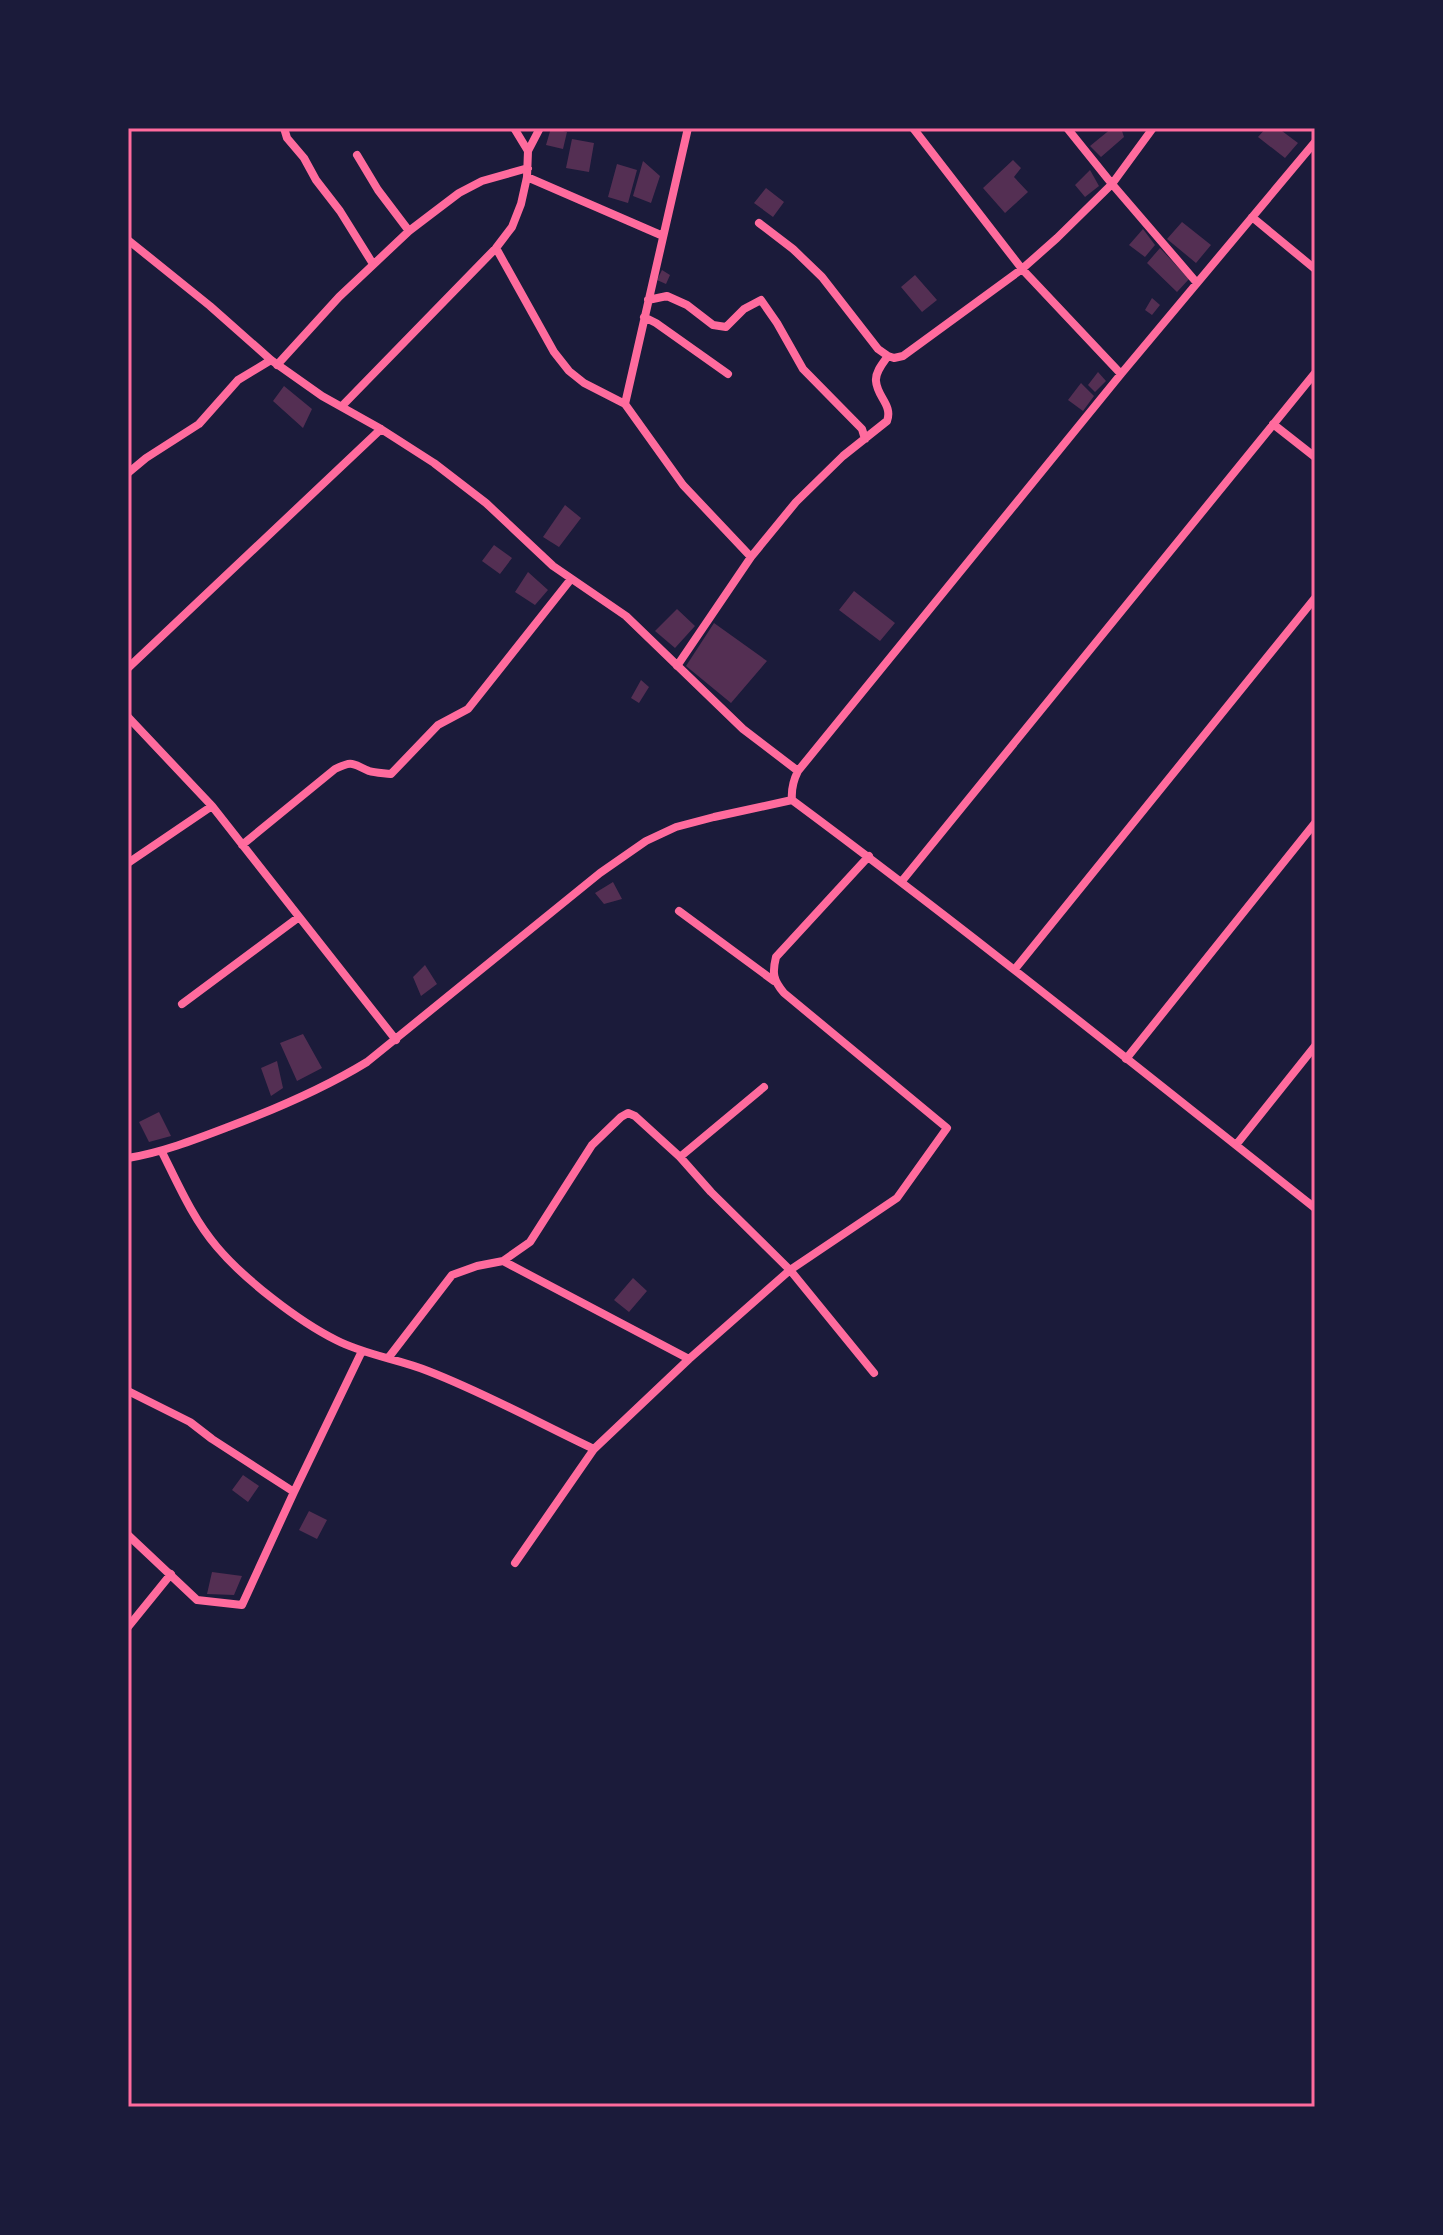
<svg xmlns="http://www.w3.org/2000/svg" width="1443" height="2235" viewBox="0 0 1443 2235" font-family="'Noto Sans',sans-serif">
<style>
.building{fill:#542f53}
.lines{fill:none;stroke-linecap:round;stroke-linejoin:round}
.minor{stroke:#ff6b9d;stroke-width:8}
.neatline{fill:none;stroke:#ff6b9d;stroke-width:3}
</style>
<rect width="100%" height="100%" fill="#1b1b3a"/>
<!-- building -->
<path class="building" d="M551 128 567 132 563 149 546 145Z
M1112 128H1121L1124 137 1101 157 1090 146Z
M1266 128H1278L1298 143 1285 158 1258 137Z
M572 139 594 143 589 172 566 168Z
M1013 160 1021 168 1014 177 1028 192 1005 213 983 188Z
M643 161 660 176 651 203 633 196Z
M617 164 637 170 628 203 608 197Z
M1090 170 1099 186 1085 197 1075 185Z
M766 188 784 202 773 217 754 203Z
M1182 222 1211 245 1196 263 1167 239Z
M1143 229 1155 245 1145 257 1129 245Z
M1160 248 1189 279 1177 292 1147 263Z
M662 270 670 275 666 284 657 280Z
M915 275 937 300 922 312 901 287Z
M1152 298 1160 305 1152 315 1145 310Z
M1098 372 1106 381 1095 392 1088 385Z
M1081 383 1094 396 1083 411 1068 400Z
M284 386 312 409 303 428 273 401Z
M565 505 581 518 559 547 543 537Z
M494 545 512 558 500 574 482 561Z
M528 572 548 590 535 605 515 592Z
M854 591 895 623 880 641 839 610Z
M677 609 695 626 675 648 655 631Z
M714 623 767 661 731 703 686 666Z
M641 680 649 687 639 703 631 698Z
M613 882 622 899 604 904 595 893Z
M425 965 437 984 421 996 413 977Z
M303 1034 322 1068 297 1081 280 1043Z
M277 1061 283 1088 271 1096 261 1068Z
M159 1112 171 1136 149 1142 139 1122Z
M633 1278 647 1291 629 1312 614 1300Z
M243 1475 259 1486 248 1502 232 1490Z
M309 1511 327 1520 317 1539 299 1530Z
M212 1572 242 1576 234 1595 207 1594Z"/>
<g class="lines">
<!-- minor -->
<path class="minor" d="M284 128 287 138 304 158 316 180 340 211 373 264
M514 128 528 151
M913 128 1022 269 1121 374
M1067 128 1112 184 1197 283
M1315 142 1121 374 798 771C793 781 791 789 792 800 970 932 1142 1071 1315 1208
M357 155 378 190 409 231
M527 177 663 236
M1252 217 1315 269
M759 223 793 249 822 277 878 349 888 356
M128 240 210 306 271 360 322 396 381 429 434 463 486 503 553 566 626 616 743 729 798 771
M496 248 554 352 569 371 584 383 625 404 683 485 751 557
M648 300 667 296 687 305 713 325 726 327 744 309 761 300 777 323 803 369 862 429 865 439
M644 317 656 323 728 374
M277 365 339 297 409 231 430 215 459 193 482 181 528 168
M625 404 688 128
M342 406 496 248 512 227 521 204 527 177 528 151 540 128
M1273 424 1315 457
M128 473 146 458 199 424 238 380 271 360
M677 666 751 557 796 502 843 456 887 421C893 405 877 397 876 381 875 372 883 363 888 356L894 358 903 356 1022 269 1057 238 1112 184 1153 128
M128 668 381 429
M128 717 212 806 396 1040
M242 845 335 769C354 760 352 764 369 771 375 773 384 773 391 774L438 725 468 709 571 579
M128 863 212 806
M902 881 1315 373
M679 911 774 981
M1015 969 1315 598
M182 1004 299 917
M1126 1059 1315 823
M1236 1145 1315 1046
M162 1152C178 1184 193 1219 217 1247 244 1279 298 1321 336 1340 365 1355 398 1359 428 1371 485 1393 539 1423 594 1449
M680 1157 764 1087
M128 1158C163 1152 194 1140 228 1127 276 1109 323 1089 367 1062L600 873 646 841 676 827 714 817 792 800
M503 1261 530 1242 592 1145 621 1117 628 1113 635 1116 680 1157 711 1192 790 1270 874 1373
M389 1357 452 1275 477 1266 503 1261 689 1359
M128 1391 190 1422 212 1439 294 1492
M128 1535 197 1600 242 1605 294 1492 362 1351
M515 1563 594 1449 689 1359 790 1270 897 1198 947 1128 784 993C773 980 772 973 776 957L869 856
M128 1627 171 1574"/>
</g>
<!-- border -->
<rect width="1443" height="2235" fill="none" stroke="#1b1b3a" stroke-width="260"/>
<rect x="130" y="130" width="1183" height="1975" class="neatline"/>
</svg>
